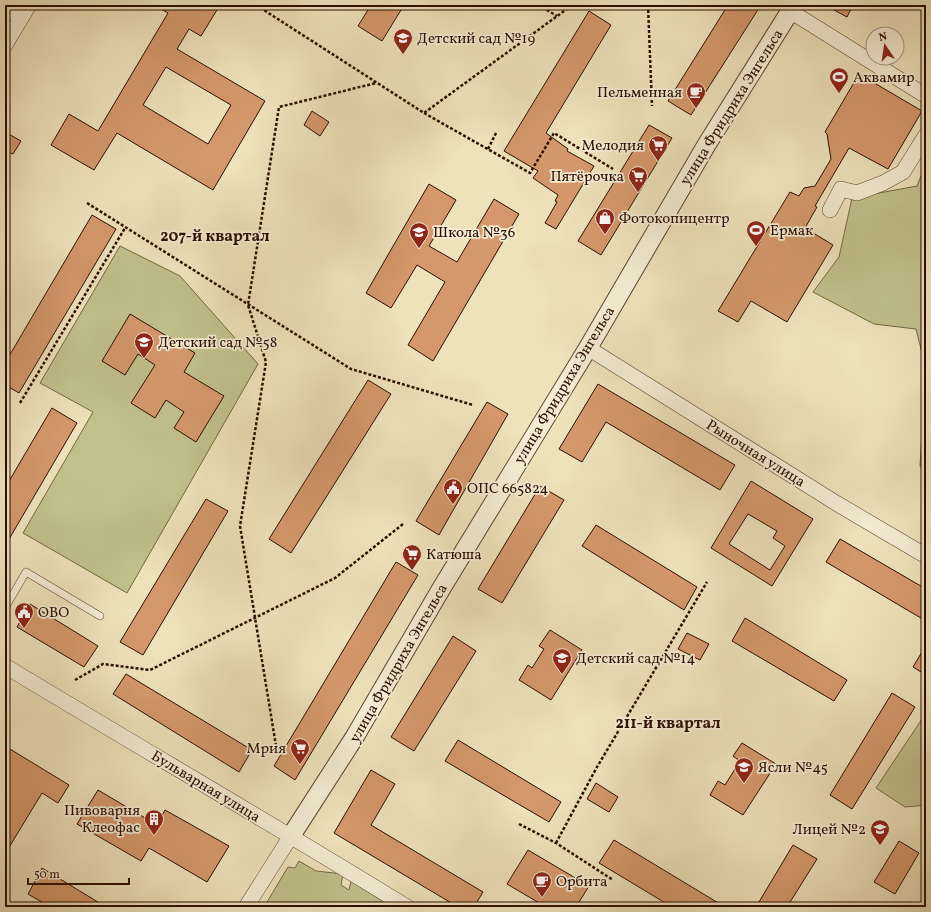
<svg xmlns="http://www.w3.org/2000/svg" width="931" height="912" viewBox="0 0 931 912" font-family="Vollkorn,serif">
<style>
.green{fill:#c1c08b;stroke:#766646}
.building{fill:#d4986c;stroke:#2a0d00;fill-rule:evenodd}
.lines{fill:none;stroke-linecap:round;stroke-linejoin:round}
.service-casing{stroke:#5b422f;stroke-width:8}
.minor-casing{stroke:#5b422f;stroke-width:16}
.tertiary-casing{stroke:#5b422f;stroke-width:20}
.path{stroke:#2a0d00;stroke-width:2.5;stroke-dasharray:3 2;stroke-linecap:butt}
.service{stroke:#f4ecd3;stroke-width:7}
.minor{stroke:#f4ecd3;stroke-width:15}
.tertiary{stroke:#f4ecd3;stroke-width:18}
.labels{text-anchor:middle;stroke-width:3.5;stroke-linejoin:round;paint-order:stroke}
.poi-label{font-size:15px;fill:#2a0d00;stroke:#f4ecd3;text-anchor:start}
.street-label{font-size:15px;fill:#2a0d00;stroke:#f4ecd3}
.neighbourhood-label{font-size:16px;font-weight:bold;fill:#2a0d00;stroke:#f4ecd3}
</style>
<rect width="100%" height="100%" fill="#eee2bb"/>
<filter id="stains"><feTurbulence type="fractalNoise" baseFrequency=".005" numOctaves="4"/><feColorMatrix values="0 0 0 0 .2 0 0 0 0 .09 0 0 0 0 .02 0 0 0 .5 -.17"/></filter>
<radialGradient id="worn" r=".72"><stop offset=".6" stop-color="#630" stop-opacity="0"/><stop offset="1" stop-color="#630" stop-opacity=".3"/></radialGradient>
<!-- green -->
<path class="green" d="M926 163V369L916 329 874 324 813 292 839 257 852 198 917 186Z
M120 246 180 276 258 364 127 593 23 533 93 412 40 383Z
M926 421V472L920 466 922 434Z
M926 713V805L905 807 876 788Z
M299 861 316 871 343 874 341 885 349 890 351 881 392 907H264L288 867 295 868Z"/>
<!-- building -->
<path class="building" d="M154 5H220L201 36 189 29 177 49 265 101 213 190 117 133 94 170 51 145 69 114 98 131 168 13ZM166 67 231 105 208 144 143 105Z
M371 5H404L382 41 358 26Z
M728 5H761L691 115 668 101Z
M825 5H853L847 17Z
M589 11 611 25 546 133 568 149 567 151 594 166 556 229 545 223 557 202 555 201 558 195 533 178 538 171 504 151Z
M859 74 922 111 888 169 849 148 815 206 817 207 805 228 833 245 787 322 751 301 738 322 718 311 790 192 799 196 804 188 815 186 831 159 827 134 825 132Z
M312 111 329 122 320 136 304 125Z
M649 125 672 138 601 255 578 241Z
M5 132 21 141 13 154 5 150Z
M429 184 456 200 429 246 457 262 494 199 519 214 433 361 408 345 445 282 417 265 391 308 366 293Z
M92 215 116 229 19 393 5 385V363Z
M130 314 195 353 184 372 224 396 196 442 174 428 184 412 166 400 155 418 131 403 155 365 138 354 125 375 102 361Z
M368 380 391 394 291 553 269 539Z
M598 384 735 465 720 490 606 422 582 462 559 449Z
M487 402 508 414 439 535 416 521Z
M52 408 77 423 5 546V488Z
M751 481 813 519 772 586 711 548ZM748 514 777 531 773 538 785 546 770 570 729 544Z
M540 486 564 500 502 603 478 589Z
M206 499 228 511 143 655 120 642Z
M596 525 697 587 684 610 582 546Z
M840 539 926 589V621L826 562Z
M396 562 418 575 295 780 274 766Z
M30 604 98 646 84 667 17 627Z
M745 618 847 680 834 701 732 641Z
M550 630 582 650 551 700 519 680 528 665 532 668 544 649 539 646Z
M687 633 709 644 700 660 678 649Z
M453 636 476 651 414 751 391 737Z
M926 645V675L913 667Z
M126 674 252 750 239 772 113 694Z
M892 693 915 707 852 809 830 795Z
M458 740 561 802 549 822 445 761Z
M742 743 776 764 743 815 710 795 718 781 725 785 740 761 733 756Z
M5 746 69 785 58 803 42 793 5 854Z
M371 770 395 784 371 825 483 892 474 907H458L334 833Z
M596 783 618 797 609 812 587 799Z
M98 790 157 825 165 810 229 846 207 882 149 848 141 861 77 824Z
M614 840 725 907H672L599 863Z
M899 841 919 853 895 894 874 882Z
M793 845 817 859 787 907H756Z
M528 850 589 886 576 907H546L507 884Z
M42 868 106 907H50L28 894Z"/>
<g class="lines">
<!-- service casing -->
<g class="service-casing">
<path id="service" d="M5 608 26 572 100 616"/>
</g>
<!-- minor casing -->
<g class="minor-casing">
<path id="minor" d="M5 7 21 18
M790 11 926 96
M5 45 29 5
M830 210 841 189 857 193 883 183 903 172 926 135
M588 348 836 503 926 556
M5 666C139 747 274 825 407 907
M246 907 291 836"/>
</g>
<!-- tertiary casing -->
<g class="tertiary-casing">
<path id="tertiary" d="M291 836 354 738 441 589 588 348 707 144 794 5"/>
</g>
<!-- path -->
<path class="path" d="M256 5 424 113 571 6 575 5
M538 5 557 16
M648 5 652 106
M424 113 530 173 554 133 613 169
M488 149 496 133
M87 203 351 369 473 405
M20 403 125 228
M75 680 103 664 150 670 335 578 403 524
M276 746 240 526 266 362 248 305 279 107 376 83
M519 824 556 843 613 880
M556 843 597 767 707 582"/>
<!-- service -->
<use href="#service" class="service"/>
<!-- minor -->
<use href="#minor" class="minor"/>
<!-- tertiary -->
<use href="#tertiary" class="tertiary"/>
</g>
<!-- icons -->
<defs>
<g id="school-pin" transform="scale(1)"><path d="M0 17L-7.5 6A9.5 9.5 0 1 1 7.5 6Z" fill="#8f2418" stroke="#f4ecd3"/><path d="M0-5L7-2L0 1L-7-2ZM-4 1L0 2.5L4 1V4Q0 6-4 4Z" fill="#fff"/></g>
<g id="stadium-pin" transform="scale(1)"><path d="M0 17L-7.5 6A9.5 9.5 0 1 1 7.5 6Z" fill="#8f2418" stroke="#f4ecd3"/><path d="M0-5a6.5 5 0 1 0 0 10a6.5 5 0 1 0 0-10ZM-3.5-1.8h7v3.6h-7Z" fill="#fff"/></g>
<g id="cafe-pin" transform="scale(1)"><path d="M0 17L-7.5 6A9.5 9.5 0 1 1 7.5 6Z" fill="#8f2418" stroke="#f4ecd3"/><path d="M-5.5-4.5H6V0H3Q3 3.5 0 3.5H-2.5Q-5.5 3.5-5.5 0ZM3-3.2v2h1.7v-2ZM-6 4.5H4V6H-6Z" fill="#fff"/></g>
<g id="supermarket-pin" transform="scale(1)"><path d="M0 17L-7.5 6A9.5 9.5 0 1 1 7.5 6Z" fill="#8f2418" stroke="#f4ecd3"/><path d="M-6-5.5h2.5l.6 2H6L4.5 2H-2.5L-4.4-4H-6ZM-1.5 3.2a1.3 1.3 0 1 0 .1 0ZM3 3.2a1.3 1.3 0 1 0 .1 0Z" fill="#fff"/></g>
<g id="shop-pin" transform="scale(1)"><path d="M0 17L-7.5 6A9.5 9.5 0 1 1 7.5 6Z" fill="#8f2418" stroke="#f4ecd3"/><path d="M-5-2.5h2.3a2.7 3.5 0 0 1 5.4 0H5L5.5 6h-11ZM-1.5-2.5h3a1.5 2.3 0 0 0-3 0Z" fill="#fff"/></g>
<g id="civic-pin" transform="scale(1)"><path d="M0 17L-7.5 6A9.5 9.5 0 1 1 7.5 6Z" fill="#8f2418" stroke="#f4ecd3"/><path d="M-.6-6.5H3V-4.5H.6V-3L4-1V1h2V6H-6V1h2V-1L-.6-3ZM-1.2 2.5V6h2.4V2.5Z" fill="#fff"/></g>
<g id="building-pin" transform="scale(1)"><path d="M0 17L-7.5 6A9.5 9.5 0 1 1 7.5 6Z" fill="#8f2418" stroke="#f4ecd3"/><path d="M-4-6H4V6H1V3H-1V6H-4ZM-2.5-4.3h1.7v1.8h-1.7ZM.8-4.3h1.7v1.8H.8ZM-2.5-1h1.7V.8h-1.7ZM.8-1h1.7V.8H.8Z" fill="#fff"/></g>
</defs>
<g fill-rule="evenodd">
<use href="#school-pin" x="403" y="38"/>
<use href="#stadium-pin" x="839" y="77"/>
<use href="#cafe-pin" x="696" y="92"/>
<use href="#supermarket-pin" x="658" y="145"/>
<use href="#supermarket-pin" x="638" y="176"/>
<use href="#shop-pin" x="605" y="218"/>
<use href="#stadium-pin" x="756" y="230"/>
<use href="#school-pin" x="419" y="232"/>
<use href="#school-pin" x="144" y="342"/>
<use href="#civic-pin" x="453" y="488"/>
<use href="#supermarket-pin" x="412" y="554"/>
<use href="#civic-pin" x="24" y="612"/>
<use href="#school-pin" x="562" y="658"/>
<use href="#supermarket-pin" x="300" y="748"/>
<use href="#school-pin" x="744" y="767"/>
<use href="#building-pin" x="154" y="819"/>
<use href="#school-pin" x="880" y="829"/>
<use href="#cafe-pin" x="542" y="881"/>
</g>
<g class="labels">
<!-- poi labels -->
<g class="poi-label">
<text x="417" y="43">Детский сад №19</text>
<text x="853" y="82">Аквамир</text>
<text x="682" y="97" text-anchor="end">Пельменная</text>
<text x="644" y="150" text-anchor="end">Мелодия</text>
<text x="624" y="181" text-anchor="end">Пятёрочка</text>
<text x="619" y="223">Фотокопицентр</text>
<text x="770" y="235">Ермак</text>
<text x="433" y="237">Школа №36</text>
<text x="158" y="347">Детский сад №58</text>
<text x="467" y="493">ОПС 665824</text>
<text x="426" y="559">Катюша</text>
<text x="38" y="617">ОВО</text>
<text x="576" y="663">Детский сад №14</text>
<text x="286" y="753" text-anchor="end">Мрия</text>
<text x="758" y="772">Ясли №45</text>
<text x="140" y="815" text-anchor="end">Пивоварня<tspan x="140" dy="17">Клеофас</tspan></text>
<text x="866" y="834" text-anchor="end">Лицей №2</text>
<text x="556" y="886">Орбита</text>
</g>
<!-- street labels -->
<g class="street-label">
<text transform="translate(731 107) rotate(-58)" y="5">улица Фридриха Энгельса</text>
<text transform="translate(564 385) rotate(-59)" y="5">улица Фридриха Энгельса</text>
<text transform="translate(756 453) rotate(32)" y="5">Рыночная улица</text>
<text transform="translate(398 663) rotate(-60)" y="5">улица Фридриха Энгельса</text>
<text transform="translate(206 786) rotate(31)" y="5">Бульварная улица</text>
</g>
<!-- neighbourhood labels -->
<g class="neighbourhood-label">
<text x="215" y="241">207-й квартал</text>
<text x="668" y="728">211-й квартал</text>
</g>
</g>
<!-- margin -->
<rect width="931" height="912" fill="none" stroke="#eee2bb" stroke-width="20"/>
<rect x="6" y="6" width="919" height="900" fill="none" stroke="#2a0d00" stroke-width="2"/>
<rect x="10" y="10" width="911" height="892" fill="none" stroke="#2a0d00"/>
<!-- north arrow -->
<g transform="translate(885 46) rotate(347)"><circle r="19" fill="#f4ecd3" stroke="#a3937f"/>
<path d="M0-3L7 15L0 10L-7 15Z" fill="#8f2418"/>
<text y="-6" font-size="11" font-weight="bold" text-anchor="middle" fill="#2a0d00">N</text>
</g>
<!-- scale -->
<path d="M28 878v6h101v-6" fill="none" stroke="#2a0d00" stroke-width="2"/>
<text x="34" y="878" font-size="12" fill="#2a0d00" stroke="#f4ecd3" stroke-width="3" paint-order="stroke">50 m</text>
<rect width="100%" height="100%" filter="url(#stains)"/>
<rect width="100%" height="100%" fill="url(#worn)"/>
</svg>
